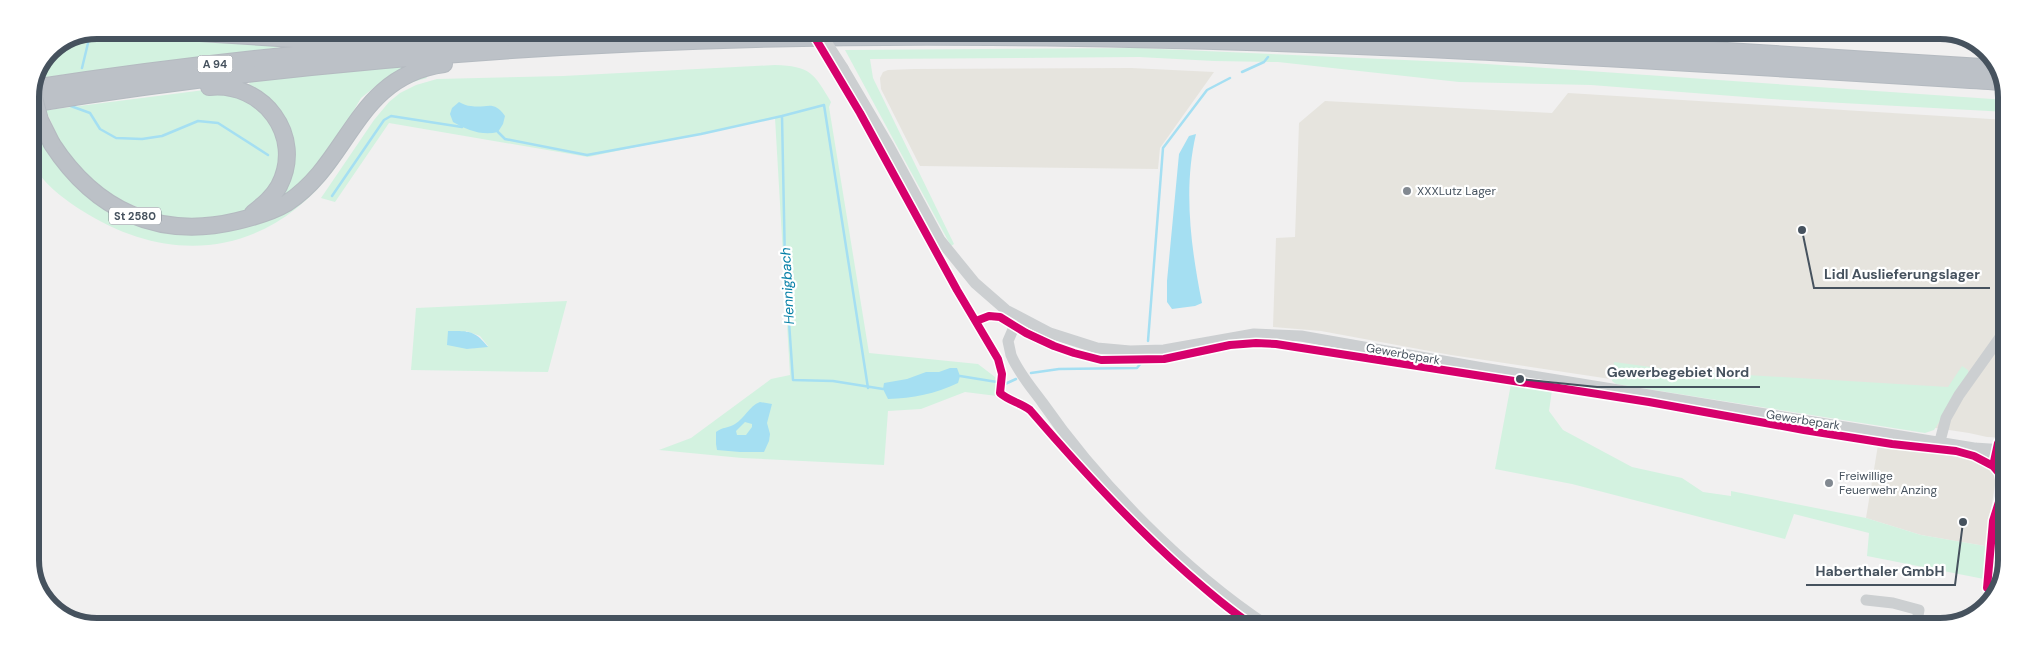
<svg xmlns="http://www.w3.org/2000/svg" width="2037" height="657" viewBox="0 0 2037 657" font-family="'DM Sans',sans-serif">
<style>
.commercial{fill:#e6e4de}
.green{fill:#d3f2e0;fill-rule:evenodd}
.water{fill:#a5dff2;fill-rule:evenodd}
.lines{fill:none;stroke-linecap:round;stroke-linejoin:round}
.stream{stroke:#a5dff2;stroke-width:2.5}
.highway-casing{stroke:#b4bac0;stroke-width:18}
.minor{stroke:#cccfd1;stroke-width:11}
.major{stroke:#c7cbcf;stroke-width:14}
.highway{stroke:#bcc1c7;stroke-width:16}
.highway-bridge-casing{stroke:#b4bac0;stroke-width:18;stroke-linecap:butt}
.minor-bridge{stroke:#cccfd1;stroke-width:11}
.highway-bridge{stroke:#bcc1c7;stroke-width:16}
.cycleway-casing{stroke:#fff;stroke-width:11}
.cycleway{stroke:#d6006c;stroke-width:8}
.poi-dot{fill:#828991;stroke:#fff;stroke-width:2}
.labels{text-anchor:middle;stroke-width:4.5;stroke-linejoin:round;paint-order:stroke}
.shield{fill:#fff;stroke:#7e868e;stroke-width:1}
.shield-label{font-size:11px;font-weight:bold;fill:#46525e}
.poi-label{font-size:12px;fill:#46525e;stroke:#fff;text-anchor:start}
.street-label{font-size:12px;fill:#46525e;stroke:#fff}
.water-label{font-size:14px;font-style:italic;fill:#037ea6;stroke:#fff}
.rim{fill:none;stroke:#46525e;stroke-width:6}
.leader{fill:none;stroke:#46525e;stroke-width:2}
.callout-dot{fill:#46525e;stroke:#fff;stroke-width:2}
.callout-label{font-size:14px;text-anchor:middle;font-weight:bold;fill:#46525e;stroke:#fff;stroke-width:4.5;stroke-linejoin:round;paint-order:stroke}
</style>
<rect width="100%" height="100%" fill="#f1f0f0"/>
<!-- commercial -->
<path class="commercial" d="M1131 68 1214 72 1160 148 1158 169 920 166 881 89 880 78 883 72 888 70 914 69Z
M1568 93 2007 120 2005 438 1987 437 1969 433 1451 355 1321 331 1273 327 1276 238 1295 237 1299 123 1325 101 1552 113Z
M1878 445 1978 460 1991 467 1997 473 1985 546 1921 535 1866 518Z"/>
<!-- green -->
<path class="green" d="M97 30H173L192 36 290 46 38 78 50 49Z
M1138 48 1472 63 2007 100V112L1771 99 1591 85 1459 82 1278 62 1214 61 1139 57 870 59 873 78 954 244 951 246 845 50Z
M416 64 381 82 361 98 335 143 299 186 276 202 286 178 272 104 258 90 249 86 250 80Z
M775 65C810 66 814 73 831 102L829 107 869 353 978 364 995 377 997 396 965 392 921 409 888 411 884 465 742 458 659 450 691 438 771 379 790 375 775 118 588 157 389 123 335 202 321 198 374 120 389 102 400 93 416 85 437 79 563 76Z
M424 73 427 78C416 81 401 85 392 92 366 113 352 145 333 171 266 257 170 267 81 210 62 198 40 181 31 160 27 151 30 135 30 126L33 125C56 173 96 213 149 226 162 229 176 233 190 234 197 234 205 232 212 231 263 224 302 199 333 160 365 119 368 90 424 73Z
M220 88 259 102 283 139 276 181 253 207 235 214 212 219H188L159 215 126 203 98 186 74 163 60 142 45 108 48 110Z
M567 301 548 372 411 370 416 308ZM466 331 480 336 488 346 467 349Z
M1614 362 1680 371 1948 387 1962 366 1968 370 1969 375 1934 430 1925 433 1616 384 1612 381Z
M1511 384 1552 390 1549 411 1563 430 1632 467 1682 478 1703 492 1731 496V491L1866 518 1921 535 1985 546 1988 554 1984 579 1867 556 1869 533 1794 514 1785 539 1572 484 1495 469Z"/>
<!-- water -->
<path class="water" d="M459 102C463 104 467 106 471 106 487 109 493 99 505 116L503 124 498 132C482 136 467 130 453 122L450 114 452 108Z
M1196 134C1183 189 1191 248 1202 303L1195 306 1172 309 1167 302V281L1179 154 1189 136Z
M448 331C468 331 475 330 488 347L467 349 447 345Z
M950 368H957L960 376 958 383C935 394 913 398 888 399L883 389 884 383 907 379 926 372H939Z
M760 402 772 404 767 423 770 434 769 441 764 452H740L717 450 716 444V432C722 427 729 428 735 424 745 418 749 406 760 402ZM745 422 752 424V427L746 435H737L736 431Z"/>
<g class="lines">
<!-- stream -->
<path class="stream" d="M82 68 89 39 97 30
M1242 72 1264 62 1268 57
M68 105 90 113 100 129 116 138 142 139 162 136 198 121 218 123 268 155
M782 116 824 105 868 388
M498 132 505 139 587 155 701 134 782 116 785 264 793 380 833 381 883 389
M332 196 384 120 391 116 462 127
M1148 341 1163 148 1207 90 1230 78
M1031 373 1059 369 1137 368 1141 363
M960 376 997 382
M1005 384 1016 379
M30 429 32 441V502"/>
<!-- highway casing -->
<g class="highway-casing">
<path id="highway" d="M188 30 200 33 341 42
M1338 32 1614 44 1998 68
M209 87C263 81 305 136 279 186 273 197 263 205 253 213
M33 88C225 58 419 41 613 31
M30 104C347 53 670 34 991 37 1329 39 1666 61 2003 82
M52 144C95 210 158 240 237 221 254 217 272 212 287 203 351 161 355 76 444 64"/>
</g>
<!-- minor -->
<path class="minor" d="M843 68 889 146 940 240 975 283 1006 310 1050 333 1097 348 1130 351 1164 350 1254 334 1301 336 1483 368 1974 448 2005 450
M1018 318 1008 341 1011 355C1018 372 1031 387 1042 402 1098 483 1186 572 1268 626
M1940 441 1946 418 1959 395 2006 329
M1976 448 1992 458 2005 463
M1866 600 1893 603 1919 610 1916 627"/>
<!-- major -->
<path class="major" d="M2005 463V462
M1990 599 2005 533"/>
<!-- highway -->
<use href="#highway" class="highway"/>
<!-- highway-bridge casing -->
<g class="highway-bridge-casing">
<path id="highway-bridge" d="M32 91 40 120 52 144"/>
</g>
<!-- minor-bridge -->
<path class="minor-bridge" d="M819 31 843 68"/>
<!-- highway-bridge -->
<use href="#highway-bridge" class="highway-bridge"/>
<!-- cycleway casing -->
<g class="cycleway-casing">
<path id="cycleway" d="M811 31 860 113 957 290 998 359 1002 374 1000 393C1009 401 1021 403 1030 410 1080 468 1131 524 1188 574 1210 593 1230 611 1254 626
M976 321 989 316 1000 317 1026 333 1054 346 1074 353 1101 360 1164 359 1230 345 1256 343 1276 344 1649 402 1804 430 1892 444 1956 451 1974 456 1993 466
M1995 592 1987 588 1993 521 2003 489 1999 473 1993 466 1998 443 2005 442"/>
</g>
<!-- cycleway -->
<use href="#cycleway" class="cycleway"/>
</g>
<!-- markers -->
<g class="poi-dot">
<circle cx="1407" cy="191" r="5"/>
<circle cx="1829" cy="483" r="5"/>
</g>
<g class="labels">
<!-- shield labels -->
<g class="shield">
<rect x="197.5" y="55.5" width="35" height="17" rx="4"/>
<rect x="109" y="207.5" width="52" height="17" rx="4"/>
</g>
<g class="shield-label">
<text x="215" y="68">A 94</text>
<text x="135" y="220">St 2580</text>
</g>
<!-- poi labels -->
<g class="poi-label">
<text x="1417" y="195">XXXLutz Lager</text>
<text x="1839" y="480">Freiwillige<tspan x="1839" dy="14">Feuerwehr Anzing</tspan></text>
</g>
<!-- street labels -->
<g class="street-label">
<text transform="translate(1403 354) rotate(10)" y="4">Gewerbepark</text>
<text transform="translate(1803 420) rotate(9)" y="4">Gewerbepark</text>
</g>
<!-- water labels -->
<g class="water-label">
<text transform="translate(787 286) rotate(-93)" y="5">Hennigbach</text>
</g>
</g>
<!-- crop -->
<path d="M0 0H2037V657H0ZM97 39H1940A58 58 0 0 1 1998 97V560A58 58 0 0 1 1940 618H97A58 58 0 0 1 39 560V97A58 58 0 0 1 97 39Z" fill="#fff" fill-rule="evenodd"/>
<path class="rim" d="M97 39H1940A58 58 0 0 1 1998 97V560A58 58 0 0 1 1940 618H97A58 58 0 0 1 39 560V97A58 58 0 0 1 97 39Z"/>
<!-- callouts -->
<path class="leader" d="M1802 230L1814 288H1990M1520 379L1597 387H1760M1963 522L1955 585H1806"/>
<g class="callout-dot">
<circle cx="1802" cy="230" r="5"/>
<circle cx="1520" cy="379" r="5"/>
<circle cx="1963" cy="522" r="5"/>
</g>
<g class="callout-label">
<text x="1902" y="279">Lidl Auslieferungslager</text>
<text x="1678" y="377">Gewerbegebiet Nord</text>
<text x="1880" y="576">Haberthaler GmbH</text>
</g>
</svg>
